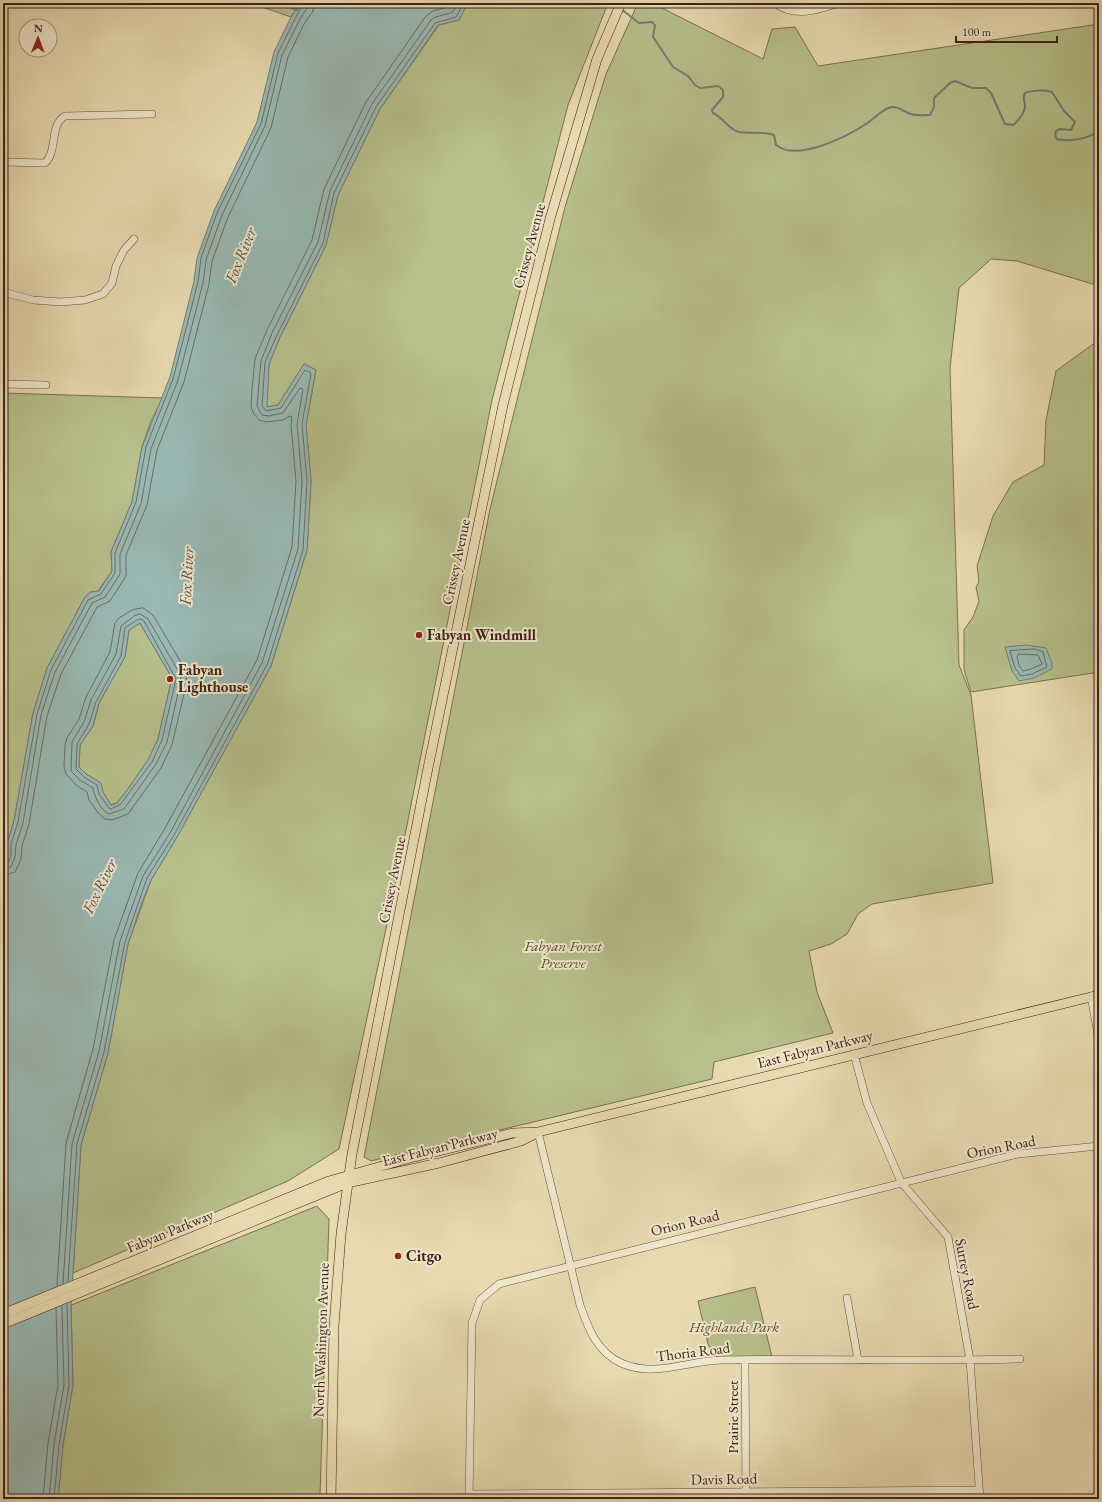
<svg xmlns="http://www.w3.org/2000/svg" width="1102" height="1502" viewBox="0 0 1102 1502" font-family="'EB Garamond',serif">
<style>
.green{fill:#b7bf8b;stroke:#7b7050}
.water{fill:#99b9b4;stroke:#757c75;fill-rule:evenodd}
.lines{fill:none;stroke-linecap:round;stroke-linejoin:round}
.shore{stroke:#6c6d65;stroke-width:1}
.stream{stroke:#757c75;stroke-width:2}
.minor-casing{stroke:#694f3c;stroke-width:8}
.major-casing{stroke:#3f2116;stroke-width:10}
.minor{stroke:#efe7cc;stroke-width:7}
.major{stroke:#e7dab0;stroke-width:9}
.poi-dot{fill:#8f2418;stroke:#efe7cc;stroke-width:1.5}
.labels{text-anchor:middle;stroke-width:4;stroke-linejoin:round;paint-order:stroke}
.street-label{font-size:15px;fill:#3f2116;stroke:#efe7cc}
.poi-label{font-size:15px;font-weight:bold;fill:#3f2116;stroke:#efe7cc;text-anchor:start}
.park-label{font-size:15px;font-style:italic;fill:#5d4833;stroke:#efe7cc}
.water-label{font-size:16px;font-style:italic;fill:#56473e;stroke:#efe7cc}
</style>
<rect width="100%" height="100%" fill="#e7dab0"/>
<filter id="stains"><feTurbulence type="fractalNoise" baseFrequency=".005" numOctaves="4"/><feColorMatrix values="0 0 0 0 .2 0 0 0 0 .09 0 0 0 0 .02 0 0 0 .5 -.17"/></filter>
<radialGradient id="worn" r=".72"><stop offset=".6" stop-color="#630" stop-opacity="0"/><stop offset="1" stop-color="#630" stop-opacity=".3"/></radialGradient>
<!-- green -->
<path class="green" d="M250 3H300L291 17Z
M468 3H608L568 105 492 400 390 910 339 1149 288 1181 73 1273 81 1145 108 1053 128 944 151 880 177 837 271 666 307 550 311 481 306 425 316 370 304 364 278 405 266 407 269 364 280 337 326 245 338 195 380 109 439 25 459 20Z
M638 3H652L763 59 772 29 795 27 818 66 1099 24V286L1017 261 991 259 959 288 950 368 959 665 971 695 993 883 872 904 858 914 847 934 831 944 809 951 817 992 833 1033 714 1062 712 1079 371 1161 364 1157 490 509 565 207 606 74Z
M1096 342 1099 343V672L971 692 964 670V630L973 617 979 601 976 587 979 582 977 566 993 516 1013 482 1044 465 1046 420 1056 371Z
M3 393 163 398 151 421 142 447 132 502 111 552 112 571 98 591 91 592 85 597 47 668 33 713 14 821 7 844V855L3 866Z
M140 623 172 678 158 739 148 760 128 789 117 803 110 805 103 792 101 783 86 774 79 767 80 745 93 726 99 703 125 657 129 630Z
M317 1206 329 1219 320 1495H305V1499H58L63 1445 73 1385 71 1305Z
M755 1287 772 1357H715L708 1344 698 1301Z"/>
<!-- water -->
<path class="water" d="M300 3H468L459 20 438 25 380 109 338 195 326 245 280 337 269 364 267 407 278 405 304 364 316 370 306 425 311 481 307 550 271 666 177 837 151 880 142 902 128 944 108 1053 81 1145 71 1305 73 1385 63 1445 58 1499H3V866L7 855V844L14 821 33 713 47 668 85 597 91 592 99 591 112 571 111 552 132 502 142 447 170 377 194 281 197 258 214 211 257 122 274 52 291 17ZM140 623 172 678 158 739 148 760 128 789 117 803 111 805 103 792 101 783 86 774 79 767 80 745 93 726 99 703 125 657 129 630Z
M1026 645 1046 648 1052 663V669L1034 678 1019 681 1012 671 1005 647Z"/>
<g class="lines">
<!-- shore -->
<path class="shore" d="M143 608 153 615 186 671 187 681 172 745 161 768 128 814 112 820 105 819 99 814 89 800 87 792 76 785 66 774 64 766 65 745 67 738 79 719 86 697 110 652 115 623 119 618 132 610Z
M140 614 148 619 180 674 181 680 167 742 156 764 124 809 109 814C100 810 95 797 93 788L80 780 71 771 72 742 84 722 91 700 116 654 121 626 134 616Z
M137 620 141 619 144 621 176 679 162 740 152 762 120 805 110 809 99 794 97 785 84 777 76 769 77 744 89 724 96 702 121 656 125 628Z
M1035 649 1043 652 1047 667 1032 674 1021 676 1015 668 1010 651Z
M1019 654 1038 655 1042 664 1031 669 1023 671 1019 665 1017 657Z
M3 865 8 863 11 856V844L18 822 37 714 51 670 88 600 101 594 115 573V553L136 502 146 447 173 379 198 282 201 258 217 213 261 124 278 53 303 3
M3 870 11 867 15 857 16 845 23 823 41 715 55 672 92 603 105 597 120 574V554L141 504 151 449 178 380 203 283 206 260 222 215 265 126 282 55 299 21 307 8 308 3
M3 876 15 872 21 859 22 846 29 824 47 716 61 674 97 607 110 601 126 576V555L147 505 157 450 184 382 209 284 212 261 228 217 271 128 288 57 304 24 313 11 314 3
M68 1281 77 1144 104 1052 125 942 147 878 174 835 267 665 303 550 307 481 302 424 311 373 305 370 281 408 266 411 262 406 265 362 277 335 323 243 334 193 376 107 435 23 456 17 464 3
M63 1284 72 1144 99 1051 120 941 143 876 170 833 262 663 298 549 302 481 297 424 303 389 300 388 283 413 269 416 262 415 257 406 261 361 272 333 318 242 330 191 372 104 431 20 436 17 453 12 458 3
M57 1286 66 1143 93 1049 114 940 138 873 164 830 257 660 292 547 296 481 291 425 292 417 289 416 283 420 266 422 259 420 254 414 251 407 252 389 255 359 267 330 312 240 324 189 366 102 426 16 433 11 448 7 451 3
M43 1499 48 1443 58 1385 56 1308
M49 1499 54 1444 64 1385 62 1306
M54 1499 59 1445 69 1385 67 1304"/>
<!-- stream -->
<path class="stream" d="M278 3 297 10
M613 3 618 6
M621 9 639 23 652 22 655 25 653 37 673 67 688 76 695 85 700 88 718 86 723 90V97L712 110 713 113C724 118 728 129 739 132 750 134 763 131 774 135L776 145C797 162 846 137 866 124 875 119 881 109 892 107 899 106 904 112 911 114 917 116 924 115 930 115L934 107V98L950 83 955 81 972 88H986L991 93 1005 124 1013 125C1018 121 1025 113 1025 106 1025 101 1022 98 1025 93 1032 90 1044 90 1052 92L1064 111 1075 122 1071 130 1060 129 1056 131 1055 135 1057 139C1071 142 1087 139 1099 131"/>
<!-- minor casing -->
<g class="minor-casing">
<path id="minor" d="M775 3C794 18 818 10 839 3
M3 162 45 163C58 151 49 125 65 116L152 114
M3 292 33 300 61 302 85 300 103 294 112 283 116 266 124 250 134 239
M3 384 46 385
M1091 996 1099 1040
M854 1054 867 1103 901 1182 948 1237 970 1360 980 1499
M538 1132 580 1305C588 1328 597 1352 621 1363 655 1378 686 1361 721 1360 821 1358 921 1362 1020 1359
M847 1298 858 1360
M745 1360 746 1499
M469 1494 979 1490
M469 1499 472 1323 480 1300 499 1284 1018 1154 1099 1146"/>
</g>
<!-- major casing -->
<g class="major-casing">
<path id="major" d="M3 1314 329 1181 410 1158 513 1133 538 1132 1099 995
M3 1324 347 1183 439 1163 521 1141 535 1134
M331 1499 334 1326 341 1234 352 1154 427 773 503 405 550 219 597 59 621 3"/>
</g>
<!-- minor -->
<use href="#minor" class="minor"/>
<!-- major -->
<use href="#major" class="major"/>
</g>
<!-- markers -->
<g class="poi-dot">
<circle cx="419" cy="635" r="4"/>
<circle cx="170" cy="679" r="4"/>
<circle cx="398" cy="1256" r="4"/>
</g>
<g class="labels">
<!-- street labels -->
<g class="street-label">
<text transform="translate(529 246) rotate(-75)" y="5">Crissey Avenue</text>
<text transform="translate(456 562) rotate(-78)" y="5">Crissey Avenue</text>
<text transform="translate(392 880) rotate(-79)" y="5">Crissey Avenue</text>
<text transform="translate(815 1049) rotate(-14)" y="5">East Fabyan Parkway</text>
<text transform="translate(440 1147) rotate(-14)" y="5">East Fabyan Parkway</text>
<text transform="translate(1001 1147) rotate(-11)" y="5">Orion Road</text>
<text transform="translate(685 1223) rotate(-14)" y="5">Orion Road</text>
<text transform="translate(170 1231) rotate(-22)" y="5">Fabyan Parkway</text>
<text transform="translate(967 1274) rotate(79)" y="5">Surrey Road</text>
<text transform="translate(321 1340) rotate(-88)" y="5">North Washington Avenue</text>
<text transform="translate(693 1352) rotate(-7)" y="5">Thoria Road</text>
<text transform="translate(733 1417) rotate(-90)" y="5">Prairie Street</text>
<text transform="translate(724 1479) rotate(-1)" y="5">Davis Road</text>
</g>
<!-- poi labels -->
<g class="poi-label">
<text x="427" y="640">Fabyan Windmill</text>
<text x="178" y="675">Fabyan<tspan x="178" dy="17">Lighthouse</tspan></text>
<text x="406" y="1261">Citgo</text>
</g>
<!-- park labels -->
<g class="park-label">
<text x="563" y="951">Fabyan Forest<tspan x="563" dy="17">Preserve</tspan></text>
<text x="734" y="1332">Highlands Park</text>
</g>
<!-- water labels -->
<g class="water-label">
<text transform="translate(240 255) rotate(-68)" y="6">Fox River</text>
<text transform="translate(186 576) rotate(-87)" y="6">Fox River</text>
<text transform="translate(99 886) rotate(-64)" y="6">Fox River</text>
</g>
</g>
<!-- margin -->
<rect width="1102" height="1502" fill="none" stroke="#e7dab0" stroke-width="16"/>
<rect x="4" y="4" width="1094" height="1494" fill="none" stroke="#3f2116" stroke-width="2"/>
<rect x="8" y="8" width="1086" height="1486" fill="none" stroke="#3f2116"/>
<!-- north arrow -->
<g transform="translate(38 38) rotate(1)"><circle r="19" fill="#efe7cc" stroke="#a99883"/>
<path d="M0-3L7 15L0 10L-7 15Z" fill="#8f2418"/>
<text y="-6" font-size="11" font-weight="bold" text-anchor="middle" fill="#3f2116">N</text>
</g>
<!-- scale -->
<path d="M956 36v6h101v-6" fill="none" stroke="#3f2116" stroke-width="2"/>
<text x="962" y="36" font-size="12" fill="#3f2116" stroke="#efe7cc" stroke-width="3" paint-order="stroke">100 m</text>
<rect width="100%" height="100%" filter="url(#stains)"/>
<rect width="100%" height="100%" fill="url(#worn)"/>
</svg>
